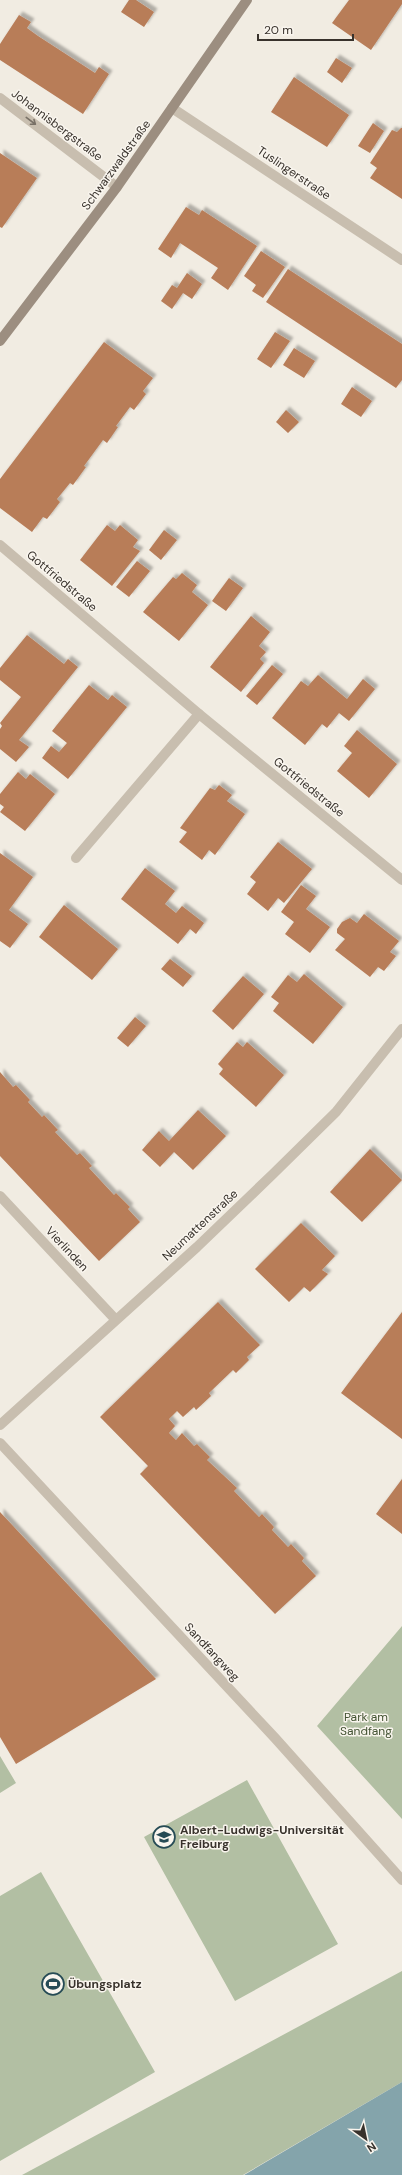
<svg xmlns="http://www.w3.org/2000/svg" width="402" height="2175" viewBox="0 0 402 2175" font-family="'DM Sans',sans-serif">
<style>
.green{fill:#b2bfa3}
.water{fill:#84a4ab}
.building{fill:#b87d59;filter:url(#shadow)}
.lines{fill:none;stroke-linecap:round;stroke-linejoin:round}
.service{stroke:#c8beaf;stroke-width:10}
.minor{stroke:#c8beaf;stroke-width:10}
.secondary{stroke:#9c8e80;stroke-width:10}
.oneway{stroke:#797167}
.labels{text-anchor:middle;stroke-width:3;stroke-linejoin:round;paint-order:stroke}
.street-label{font-size:12px;fill:#38322c;stroke:#f9f5ee}
.park-label{font-size:12px;fill:#435333;stroke:#f9f5ee}
.poi-label{font-size:12px;font-weight:bold;fill:#38322c;stroke:#f9f5ee;text-anchor:start}
</style>
<defs>
<filter id="shadow"><feDropShadow dx="3.5" dy="-3.5" stdDeviation="1" flood-color="#0004"/></filter>
</defs>
<rect width="100%" height="100%" fill="#f1ece2"/>
<!-- green -->
<path class="green" d="M402 1626V1819L317 1726Z
M0 1756 16 1783 0 1793Z
M247 1780 338 1944 235 2001 144 1837Z
M41 1872 155 2072 0 2161V1896Z
M402 1971V2082L243 2175H22Z"/>
<!-- water -->
<path class="water" d="M402 2082V2175H243H244Z"/>
<!-- building -->
<path class="building" d="M129 0H136L154 12 144 27 121 12Z
M349 0H402V4L371 50 332 23Z
M19 15 31 22 27 28 38 36 95 73 99 67 109 74 83 114 0 60V44Z
M336 58 352 68 342 83 327 72Z
M294 77 349 115 327 147 271 112Z
M373 123 384 131 370 153 358 146Z
M401 128H402V199L370 178 377 168 370 163 392 130 397 132Z
M0 153 37 178 2 228 0 227Z
M186 207 199 215 202 210 257 246 228 290 211 278 218 268 180 243 171 258 158 249Z
M261 251 285 267 263 298 252 291 256 285 244 276Z
M288 269 402 344V380L396 388 266 302Z
M187 273 202 284 192 299 183 293 172 309 161 301 172 285 177 288Z
M275 332 290 341 271 368 257 359Z
M104 342 153 378 143 391 146 394 134 410 130 407 116 426 118 427 107 443 103 440 84 466 86 467 73 485 70 483 57 499 60 502 47 519 43 517 32 532 0 508V479Z
M294 348 315 361 304 378 283 365Z
M352 387 372 401 361 417 341 404Z
M286 410 299 422 288 433 276 422Z
M107 525 115 531 120 525 138 540 133 547 140 551 112 586 80 560Z
M164 530 177 540 161 560 149 550Z
M137 561 150 571 129 597 116 587Z
M182 573 197 585 192 592 208 605 179 641 143 612 173 577 176 579Z
M229 578 243 588 226 611 212 601Z
M251 616 270 632 259 646 266 652 260 659 264 663 241 692 210 667Z
M27 635 64 664 68 659 78 667 19 740 29 747 16 762 0 749V729L2 726 0 723 21 697 0 680V668Z
M272 665 283 674 257 705 246 696Z
M318 675 347 699 363 679 375 689 349 721 339 713 327 728 322 724 305 745 272 718 301 681 308 686Z
M89 685 108 700 112 695 127 707 68 779 42 758 51 746 59 752 67 743 52 731Z
M357 730 397 764 369 798 337 771 352 753 344 746Z
M18 772 26 779 30 774 55 794 25 831 0 812 4 807 0 804V794Z
M219 785 232 795 227 801 245 814 215 855 209 850 202 860 179 842 187 832 180 828 210 788 215 790Z
M278 842 312 869 284 903 278 898 268 911 247 894 256 882 250 877Z
M0 853 33 877 9 910 28 924 10 948 0 941Z
M145 868 175 891 165 904 176 913 182 906 204 923 196 934 190 929 178 944 121 899Z
M301 885 316 896 306 909 330 927 310 953 285 934 294 922 281 912Z
M64 905 118 949 92 980 39 937Z
M364 914 399 941 390 952 396 956 384 971 378 967 370 977 335 950 345 939 337 933V929L342 922 350 918 357 923Z
M170 959 192 976 183 987 161 969Z
M304 974 343 1007 313 1044 273 1011 279 1003 271 997 288 975 297 982Z
M243 976 264 994 233 1030 212 1011Z
M135 1017 146 1026 128 1047 117 1038Z
M237 1042 243 1047 247 1042 284 1075 256 1107 219 1074 223 1069 218 1064Z
M0 1072 13 1087 16 1085 30 1100 28 1102 42 1117 44 1115 58 1130 55 1132 77 1155 80 1153 92 1166 89 1168 114 1195 116 1193 130 1207 128 1209 140 1222 99 1261 0 1156Z
M198 1110 226 1136 193 1170 174 1152 160 1167 142 1150 159 1131 169 1141Z
M370 1149 402 1180 362 1222 330 1192Z
M301 1223 335 1256 322 1270 328 1274 310 1292 304 1287 289 1302 255 1269Z
M218 1302 260 1345 247 1357 249 1360 236 1373 233 1370 209 1393 211 1396 196 1410 194 1407 183 1417 177 1411 169 1419 175 1426 169 1433 176 1440 182 1433 194 1446 197 1444 210 1457 207 1460 237 1488 234 1491 259 1517 262 1514 274 1527 272 1530 288 1547 291 1544 304 1558 302 1561 316 1576 275 1614 140 1474 148 1466 100 1417Z
M402 1312V1439L341 1393Z
M402 1479V1534L376 1514Z
M0 1512 156 1679 16 1764 0 1737Z"/>
<g class="lines">
<!-- service -->
<path class="service" d="M76 858 199 714"/>
<!-- minor -->
<path class="minor" d="M0 98 117 187
M172 108 402 260
M0 545 199 714 402 880
M0 1196 116 1320
M0 1425 197 1247 273 1174 336 1112 402 1029
M0 1443 275 1738 402 1880"/>
<!-- secondary -->
<path class="secondary" d="M0 341 117 187 247 0"/>
</g>
<!-- one-way arrows -->
<defs><path id="oneway-shaft" d="M-6 0H5M1.5-3L5.5 0L1.5 3" fill="none" stroke-width="1.6" stroke-linecap="round" stroke-linejoin="round"/></defs>
<use class="oneway" href="#oneway-shaft" transform="translate(31 121) rotate(37)"/>
<!-- icons -->
<defs>
<g id="university-ring" transform="scale(1.15)"><circle r="9.5" fill="#f9f5ee" stroke="#264b55" stroke-width="1.5"/><path d="M0-5L7-2L0 1L-7-2ZM-4 1L0 2.5L4 1V4Q0 6-4 4Z" fill="#264b55"/></g>
<g id="stadium-ring" transform="scale(1.15)"><circle r="9.5" fill="#f9f5ee" stroke="#264b55" stroke-width="1.5"/><path d="M0-5a6.5 5 0 1 0 0 10a6.5 5 0 1 0 0-10ZM-3.5-1.8h7v3.6h-7Z" fill="#264b55"/></g>
</defs>
<g fill-rule="evenodd">
<use href="#university-ring" x="164" y="1837"/>
<use href="#stadium-ring" x="53" y="1984"/>
</g>
<g class="labels">
<!-- street labels -->
<g class="street-label">
<text transform="translate(57 125) rotate(37)" y="4">Johannisbergstraße</text>
<text transform="translate(116 165) rotate(-54)" y="4">Schwarzwaldstraße</text>
<text transform="translate(294 173) rotate(34)" y="4">Tuslingerstraße</text>
<text transform="translate(62 581) rotate(40)" y="4">Gottfriedstraße</text>
<text transform="translate(309 787) rotate(39)" y="4">Gottfriedstraße</text>
<text transform="translate(200 1225) rotate(-43)" y="4">Neumattenstraße</text>
<text transform="translate(67 1249) rotate(47)" y="4">Vierlinden</text>
<text transform="translate(212 1652) rotate(47)" y="4">Sandfangweg</text>
</g>
<!-- park labels -->
<g class="park-label">
<text x="366" y="1721">Park am<tspan x="366" dy="14">Sandfang</tspan></text>
</g>
<!-- poi labels -->
<g class="poi-label">
<text x="180" y="1834">Albert-Ludwigs-Universität<tspan x="180" dy="14">Freiburg</tspan></text>
<text x="68" y="1988">Übungsplatz</text>
</g>
</g>
<!-- north arrow -->
<g transform="translate(366 2139) rotate(147)" stroke="#f9f5ee" stroke-width="3" paint-order="stroke">
<path d="M0-3L7 15L0 10L-7 15Z" fill="#38322c"/>
<text y="-6" font-size="11" font-weight="bold" text-anchor="middle" fill="#38322c">N</text>
</g>
<!-- scale -->
<path d="M258 34v6h95v-6" fill="none" stroke="#38322c" stroke-width="2"/>
<text x="264" y="34" font-size="12" fill="#38322c" stroke="#f9f5ee" stroke-width="3" paint-order="stroke">20 m</text>
</svg>
